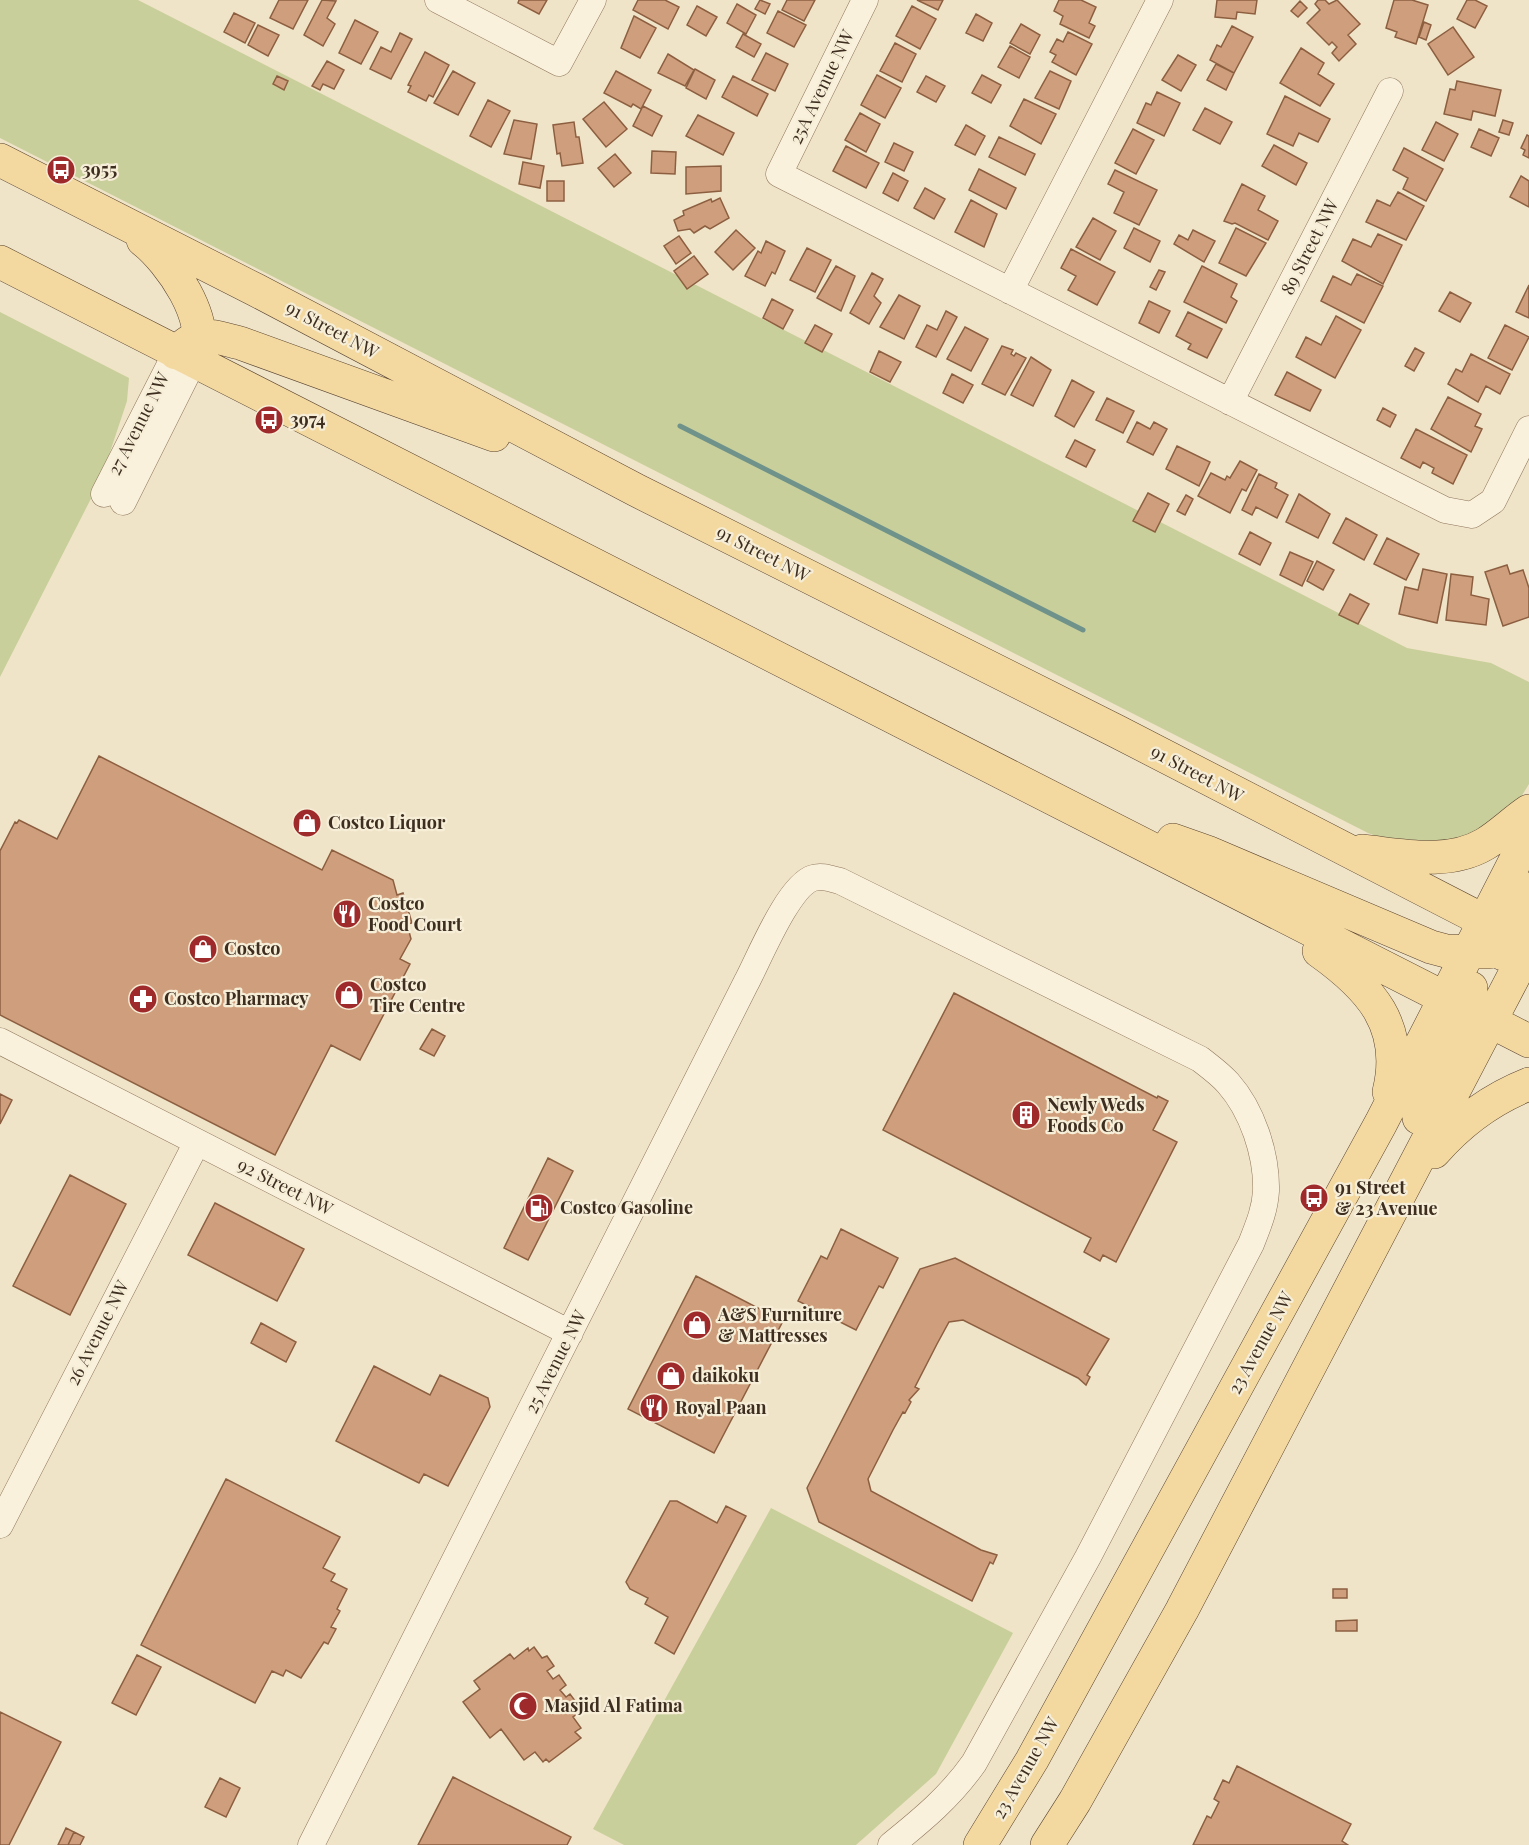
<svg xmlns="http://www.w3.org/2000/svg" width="1529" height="1845" viewBox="0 0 1529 1845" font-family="'Playfair Display',serif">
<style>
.green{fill:#c9cf9b}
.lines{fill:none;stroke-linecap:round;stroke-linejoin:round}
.stream{stroke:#6f938a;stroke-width:5}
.building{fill:#cf9f7d;stroke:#8d5f41;stroke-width:1.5}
.minor-casing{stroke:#8d765c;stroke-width:27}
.major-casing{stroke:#5b4430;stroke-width:34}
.minor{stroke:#faf1dc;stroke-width:26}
.major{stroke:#f3d9a0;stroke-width:33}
.labels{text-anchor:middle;stroke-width:4.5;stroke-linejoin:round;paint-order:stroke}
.street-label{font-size:18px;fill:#3d2e20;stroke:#f7eed8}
.poi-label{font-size:18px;font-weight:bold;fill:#3d2e20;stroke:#f7eed8;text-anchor:start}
</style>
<rect width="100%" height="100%" fill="#f0e4c8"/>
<!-- green -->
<path class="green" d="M0 0H138L1407 648 1491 663 1529 682V784L1521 797 1461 843 1381 838 1368 833 0 138Z
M0 312 129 378 127 401 101 479 0 677Z
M771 1508 1013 1633 936 1774 856 1845H624L593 1829Z"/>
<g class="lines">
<!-- stream -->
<path class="stream" d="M680 426 1083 630"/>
</g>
<!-- building -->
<path class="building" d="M279 0H308L293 29 270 18Z
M322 0 336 1 327 18 335 24 323 46 304 35Z
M519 0H547L539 14 518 3Z
M638 0H665L679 7 668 29 633 10Z
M760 0 770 4 765 14 755 9Z
M787 0H815L804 21 782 10Z
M917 0H943L938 10Z
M1059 0H1081L1096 7 1089 23 1095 26 1089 38 1060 24 1063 16 1054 11Z
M1217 0H1257L1255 14 1237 12 1236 19 1215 17Z
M1318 0H1325L1329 4 1337 0 1360 24 1348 35 1356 44 1339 61 1332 53 1337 47 1332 42 1329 45 1307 23 1320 10 1315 4Z
M1394 0H1412L1428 5 1416 44 1395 37 1397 32 1386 28Z
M1467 0H1475L1487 6 1475 28 1457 19Z
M1300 1 1307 8 1298 17 1291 11Z
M737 4 756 15 746 34 727 23Z
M697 6 717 17 706 36 687 25Z
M912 6 936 19 920 49 896 36Z
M778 11 806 25 794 47 767 33Z
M234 13 255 23 245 43 224 32Z
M976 14 992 23 983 41 966 33Z
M634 16 656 28 640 58 621 48Z
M355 20 378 32 361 64 339 53Z
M1424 22 1431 25 1426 40 1419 37Z
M1021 24 1040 35 1030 54 1010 43Z
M258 25 279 35 268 56 248 45Z
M1232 26 1253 37 1234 73 1210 60 1217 45 1221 47Z
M1453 27 1474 57 1448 75 1428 44Z
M1068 32 1092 44 1076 75 1052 62 1056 55 1050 52 1057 39 1063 42Z
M400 33 412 39 391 79 370 69 381 47 391 52Z
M743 34 761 44 754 57 736 47Z
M895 43 916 54 902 82 880 71Z
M1010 46 1030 57 1019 78 998 67Z
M1301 48 1324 63 1318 74 1334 84 1320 106 1280 83Z
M425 52 449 65 433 97 429 95 426 101 408 92 411 86 408 85Z
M766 53 788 64 775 91 752 80Z
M668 54 694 70 685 86 658 73Z
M1178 55 1196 65 1181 91 1162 80Z
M327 61 344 70 334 89 323 84 320 90 312 86Z
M1216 64 1234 73 1226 90 1207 80Z
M695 69 715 80 706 99 686 88Z
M453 71 475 83 458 115 434 103Z
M616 71 651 90 641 109 633 104 631 107 604 93Z
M1050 71 1071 81 1059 109 1035 98Z
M877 75 901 88 885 118 861 105Z
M982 75 1001 85 991 103 972 93Z
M277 76 288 81 284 90 273 84Z
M733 76 768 94 757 116 722 97Z
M926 76 945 86 936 102 917 92Z
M1457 81 1501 90 1495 116 1473 111 1471 120 1444 114 1450 89 1455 90Z
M1157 92 1180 103 1164 136 1137 123 1146 103 1151 105Z
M1285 96 1330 119 1318 142 1299 133 1293 146 1267 134Z
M1024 99 1056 114 1041 144 1010 126Z
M488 100 510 111 491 147 470 136Z
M604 102 627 129 606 147 583 119Z
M643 106 662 116 652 136 633 126Z
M1205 108 1232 122 1220 144 1193 130Z
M860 113 880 124 866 152 845 140Z
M698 115 734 133 723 155 686 136Z
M514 120 537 124 531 159 504 154Z
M1503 120 1513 123 1509 135 1499 132Z
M574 122 576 137H579L583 163 562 166 560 153 557 154 553 125Z
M1436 122 1458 134 1444 161 1422 150Z
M966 125 985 136 975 155 955 145Z
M1133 129 1154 140 1136 174 1115 163Z
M1479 129 1499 138 1491 156 1471 147Z
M1527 135 1529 136V158L1523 155 1525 150 1521 148Z
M999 137 1035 154 1025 175 989 157Z
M894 143 913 152 904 171 885 162Z
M1274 145 1307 163 1296 185 1262 166Z
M846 146 879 163 866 188 833 171Z
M1404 148 1443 169 1426 201 1403 189 1408 178 1393 170Z
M652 151 676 152 675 174 651 173Z
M615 154 631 173 614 187 598 168Z
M523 162 544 166 540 188 519 184Z
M721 166V191L686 194V167Z
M979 169 1016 188 1006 209 969 190Z
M1115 170 1157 190 1139 225 1114 213 1124 192 1108 184Z
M893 173 908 181 898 201 883 193Z
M1521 176 1529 181V207L1510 197Z
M547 181H564V201H547Z
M1242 184 1265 196 1258 210 1278 221 1268 240 1235 223 1232 224 1224 221Z
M925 188 945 199 934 219 914 208Z
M1398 192 1424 206 1406 240 1366 222 1377 200 1390 206Z
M720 198 729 218 710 229 705 226 694 233 690 229 678 231 674 220 684 215 683 211 711 199 712 202Z
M971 200 997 214 984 247 955 232Z
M1093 218 1116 231 1100 260 1076 247Z
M1134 228 1160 241 1150 262 1124 248Z
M1236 228 1266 243 1246 276 1219 263Z
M736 230 755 248 733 270 715 252Z
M1193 230 1215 241 1204 262 1174 244 1179 235 1188 240Z
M1378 234 1402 245 1383 284 1342 261 1353 239 1371 247Z
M679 236 691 253 676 264 664 246Z
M766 241 785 251 775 274 772 272 765 286 745 276 758 251 761 253Z
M807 248 831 260 815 292 790 280Z
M1071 249 1115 272 1097 305 1068 290 1076 276 1061 268Z
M694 256 708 274 687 289 674 271Z
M836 266 855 276 841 311 817 298Z
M1202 266 1237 284 1231 297 1237 301 1226 323 1184 302Z
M1159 270 1165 272 1156 290 1150 287Z
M872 273 883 279 874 296 881 303 869 324 850 313Z
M1357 274 1383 286 1364 323 1321 301 1333 276 1351 285Z
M1529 285V318L1516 312Z
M1450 292 1471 303 1460 322 1439 311Z
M899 295 920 306 904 339 880 327Z
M772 299 793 310 783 329 763 318Z
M1149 301 1170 311 1159 333 1139 323Z
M946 311 957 317 936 357 916 347 927 325 937 330Z
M1188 312 1222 329 1207 358 1188 349 1191 344 1176 336Z
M1336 316 1361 330 1335 378 1296 357 1306 337 1321 345Z
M815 325 832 334 822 352 805 343Z
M1505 325 1529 337 1512 370 1488 358Z
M965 327 988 339 971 371 947 359Z
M1002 346 1013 350 1011 354 1014 356 1016 353 1026 358 1005 395 982 384Z
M1415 348 1424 353 1414 371 1405 366Z
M879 351 901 362 890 382 870 372Z
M1471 354 1510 374 1500 394 1486 386 1478 402 1448 384 1456 369 1462 372Z
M1031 357 1051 370 1033 406 1011 395Z
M1287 372 1321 390 1310 411 1275 395Z
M952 374 973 385 963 403 943 393Z
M1072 380 1094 392 1074 427 1055 416Z
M1448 397 1481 414 1475 426 1482 429 1471 452 1431 429Z
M1107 398 1134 411 1123 433 1096 420Z
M1383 408 1396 415 1390 427 1377 420Z
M1137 422 1150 429 1154 422 1167 429 1153 455 1127 442Z
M1416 429 1467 455 1453 484 1432 473 1434 468 1423 462 1420 468 1401 458Z
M1075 440 1095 450 1086 467 1066 457Z
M1177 446 1210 462 1199 486 1166 469Z
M1240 461 1257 470 1246 491 1242 489 1230 513 1198 496 1211 473 1225 480 1227 476 1230 478Z
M1259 474 1277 483 1275 488 1288 495 1277 518 1256 507 1252 515 1242 510Z
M1148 493 1169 504 1155 532 1133 521Z
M1299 494 1330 514 1318 538 1286 522Z
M1186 495 1193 499 1185 515 1177 511Z
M1346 518 1377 535 1364 560 1333 543Z
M1250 532 1271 543 1260 565 1239 554Z
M1387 538 1419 554 1406 580 1374 564Z
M1290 552 1313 562 1302 586 1280 575Z
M1317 561 1334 570 1323 590 1307 581Z
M1507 565 1510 574 1523 570 1529 588V617L1503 626 1485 572Z
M1423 569 1447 574 1437 623 1399 614 1405 587 1418 590Z
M1451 574 1473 577 1471 595 1489 599 1486 625 1446 620Z
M1350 594 1369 604 1358 624 1339 615Z
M99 756 322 870 332 850 393 880 397 895 403 893 412 923 407 924 411 939 400 959 410 964 360 1060 331 1045 275 1155 0 1015V851L15 822 17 823 19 820 57 839Z
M954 993 1157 1098 1158 1096 1168 1101 1153 1130 1177 1142 1116 1262 1103 1255 1100 1261 1084 1252 1091 1238 883 1130Z
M432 1029 445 1036 434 1056 420 1049Z
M0 1094 12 1100 0 1124Z
M548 1158 573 1171 528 1260 504 1248Z
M70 1175 126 1204 70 1315 13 1286Z
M215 1203 304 1249 277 1301 188 1255Z
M841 1229 898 1258 883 1288 879 1286 856 1330 798 1301 821 1256 827 1259Z
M955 1258 1109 1339 1087 1375 1090 1377 1086 1385 1078 1378 963 1320 949 1322 937 1344 915 1387 919 1389 909 1400 911 1402 905 1413 903 1412 893 1430 868 1479 871 1491 981 1550 997 1555 993 1564 990 1562 972 1601 819 1522 807 1488 920 1269Z
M696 1276 783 1321 714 1453 628 1409Z
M261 1323 296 1342 286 1362 251 1343Z
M374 1366 430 1395 440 1375 488 1398 490 1407 448 1486 424 1474 419 1483 336 1441Z
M226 1479 340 1537 323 1568 335 1574 331 1581 347 1589 337 1609 340 1611 331 1627 336 1629 328 1644 324 1642 301 1678 286 1670 283 1676 272 1671 255 1703 141 1645Z
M670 1501H677L717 1523 726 1506 746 1516 674 1654 655 1643 668 1617 645 1604 648 1598 630 1589 626 1582Z
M1333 1589H1347V1598H1333Z
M1357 1620V1631H1336V1621Z
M534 1647 542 1658 547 1656 554 1666 547 1671 553 1679 559 1675 566 1685 560 1690 566 1697 570 1694 582 1710 573 1717 581 1728 575 1732 581 1738 549 1762 546 1759 543 1762 535 1752 524 1760 501 1729 490 1738 463 1702 480 1689 474 1681 510 1654 514 1659 528 1648 529 1651Z
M137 1655 161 1667 136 1715 112 1703Z
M0 1712 61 1742 9 1845H0Z
M1237 1766 1351 1824 1342 1841 1348 1845H1193L1207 1816 1211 1818 1219 1802 1214 1799 1223 1780 1229 1783Z
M453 1777 571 1837 567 1845H418Z
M220 1778 240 1788 226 1817 205 1807Z
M66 1828 74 1832 68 1845H58Z
M74 1832 84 1837 80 1845H68Z"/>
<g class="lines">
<!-- minor casing -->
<g class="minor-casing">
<path id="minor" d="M438 0 559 63 593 0
M865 0 779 174 1445 510 1472 515 1493 501 1529 429
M1010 291 1160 0
M1230 402 1390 91
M104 494 176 353
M123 502 193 362
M0 1041 570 1333
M0 1525 197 1142
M311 1845 746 983C759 959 788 886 813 878 822 875 831 879 840 881L1200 1059C1209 1066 1220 1074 1228 1083 1252 1110 1267 1154 1266 1191 1265 1210 1258 1226 1251 1244L1088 1557 974 1763C950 1797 922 1820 891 1845"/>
</g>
<!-- major casing -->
<g class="major-casing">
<path id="major" d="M0 160 256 290 636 490 1118 732 1529 944
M143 240C170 261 211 320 196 355
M0 262 1529 1041
M176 353C200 328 209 336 240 343L494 435
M1173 840 1207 852 1431 947 1446 951 1489 952
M1362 851C1401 855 1448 866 1485 844 1500 835 1514 821 1529 811
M1319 951C1371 988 1405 1026 1389 1092
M1503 954 1529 889
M1419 1118 1471 988
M1434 1152C1461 1121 1491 1099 1529 1084
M980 1845 1032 1760 1381 1123 1529 834
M1047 1845 1075 1801 1182 1610 1529 947"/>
</g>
<!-- minor -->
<use href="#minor" class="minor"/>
<!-- major -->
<use href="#major" class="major"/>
</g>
<!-- icons -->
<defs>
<g id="bus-disc" transform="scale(1.5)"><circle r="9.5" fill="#9e2a2b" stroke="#f7eed8"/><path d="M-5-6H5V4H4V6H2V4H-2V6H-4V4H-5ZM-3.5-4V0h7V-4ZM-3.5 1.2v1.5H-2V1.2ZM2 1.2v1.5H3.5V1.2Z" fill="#fff"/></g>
<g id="shop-disc" transform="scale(1.5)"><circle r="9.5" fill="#9e2a2b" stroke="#f7eed8"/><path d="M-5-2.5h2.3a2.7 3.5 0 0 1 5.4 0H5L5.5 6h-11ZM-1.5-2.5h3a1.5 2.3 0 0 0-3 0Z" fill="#fff"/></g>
<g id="restaurant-disc" transform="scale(1.5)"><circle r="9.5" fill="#9e2a2b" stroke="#f7eed8"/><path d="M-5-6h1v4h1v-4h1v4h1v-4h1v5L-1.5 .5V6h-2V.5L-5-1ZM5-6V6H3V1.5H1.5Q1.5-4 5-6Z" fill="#fff"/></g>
<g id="pharmacy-disc" transform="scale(1.5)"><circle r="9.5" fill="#9e2a2b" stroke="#f7eed8"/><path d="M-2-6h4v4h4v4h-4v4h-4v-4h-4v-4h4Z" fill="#fff"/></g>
<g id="building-disc" transform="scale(1.5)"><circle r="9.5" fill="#9e2a2b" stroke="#f7eed8"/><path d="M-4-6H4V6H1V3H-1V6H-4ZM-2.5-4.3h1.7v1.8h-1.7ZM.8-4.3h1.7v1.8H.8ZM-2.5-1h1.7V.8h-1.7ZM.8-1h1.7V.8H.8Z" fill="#fff"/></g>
<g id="fuel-disc" transform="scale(1.5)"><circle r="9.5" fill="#9e2a2b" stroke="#f7eed8"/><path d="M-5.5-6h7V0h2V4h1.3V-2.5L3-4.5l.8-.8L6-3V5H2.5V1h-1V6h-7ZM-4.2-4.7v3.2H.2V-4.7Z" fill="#fff"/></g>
<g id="mosque-disc" transform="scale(1.5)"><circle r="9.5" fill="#9e2a2b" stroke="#f7eed8"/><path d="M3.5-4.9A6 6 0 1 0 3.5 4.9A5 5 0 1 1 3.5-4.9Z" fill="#fff"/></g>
</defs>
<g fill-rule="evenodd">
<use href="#bus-disc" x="61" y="170"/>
<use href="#bus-disc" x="269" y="420"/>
<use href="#shop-disc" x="307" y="823"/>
<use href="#restaurant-disc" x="347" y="914"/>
<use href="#shop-disc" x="203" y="949"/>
<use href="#shop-disc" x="349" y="995"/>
<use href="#pharmacy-disc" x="143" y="999"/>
<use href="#building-disc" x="1026" y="1115"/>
<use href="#bus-disc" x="1314" y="1198"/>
<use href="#fuel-disc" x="539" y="1208"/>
<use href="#shop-disc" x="697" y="1325"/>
<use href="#shop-disc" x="671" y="1376"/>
<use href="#restaurant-disc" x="654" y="1408"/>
<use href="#mosque-disc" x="523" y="1706"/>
</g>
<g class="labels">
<!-- street labels -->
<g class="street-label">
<text transform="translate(822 87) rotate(-64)" y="6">25A Avenue NW</text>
<text transform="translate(1310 247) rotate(-63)" y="6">89 Street NW</text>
<text transform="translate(332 330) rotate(28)" y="6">91 Street NW</text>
<text transform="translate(139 424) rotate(-63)" y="6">27 Avenue NW</text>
<text transform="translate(763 554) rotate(27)" y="6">91 Street NW</text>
<text transform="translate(1197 774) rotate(28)" y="6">91 Street NW</text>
<text transform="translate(285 1187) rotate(27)" y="6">92 Street NW</text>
<text transform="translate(98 1333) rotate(-63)" y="6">26 Avenue NW</text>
<text transform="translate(1261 1343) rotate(-61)" y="6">23 Avenue NW</text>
<text transform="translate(556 1362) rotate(-63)" y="6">25 Avenue NW</text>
<text transform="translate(1026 1768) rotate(-60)" y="6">23 Avenue NW</text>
</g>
<!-- poi labels -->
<g class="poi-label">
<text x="82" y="176">3955</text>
<text x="290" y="426">3974</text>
<text x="328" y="829">Costco Liquor</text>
<text x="368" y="910">Costco<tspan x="368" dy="21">Food Court</tspan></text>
<text x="224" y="955">Costco</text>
<text x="370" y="991">Costco<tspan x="370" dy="21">Tire Centre</tspan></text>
<text x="164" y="1005">Costco Pharmacy</text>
<text x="1047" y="1111">Newly Weds<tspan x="1047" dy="21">Foods Co</tspan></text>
<text x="1335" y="1194">91 Street<tspan x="1335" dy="21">&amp; 23 Avenue</tspan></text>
<text x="560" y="1214">Costco Gasoline</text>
<text x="718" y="1321">A&amp;S Furniture<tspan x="718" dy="21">&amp; Mattresses</tspan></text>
<text x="692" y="1382">daikoku</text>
<text x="675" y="1414">Royal Paan</text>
<text x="544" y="1712">Masjid Al Fatima</text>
</g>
</g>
</svg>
